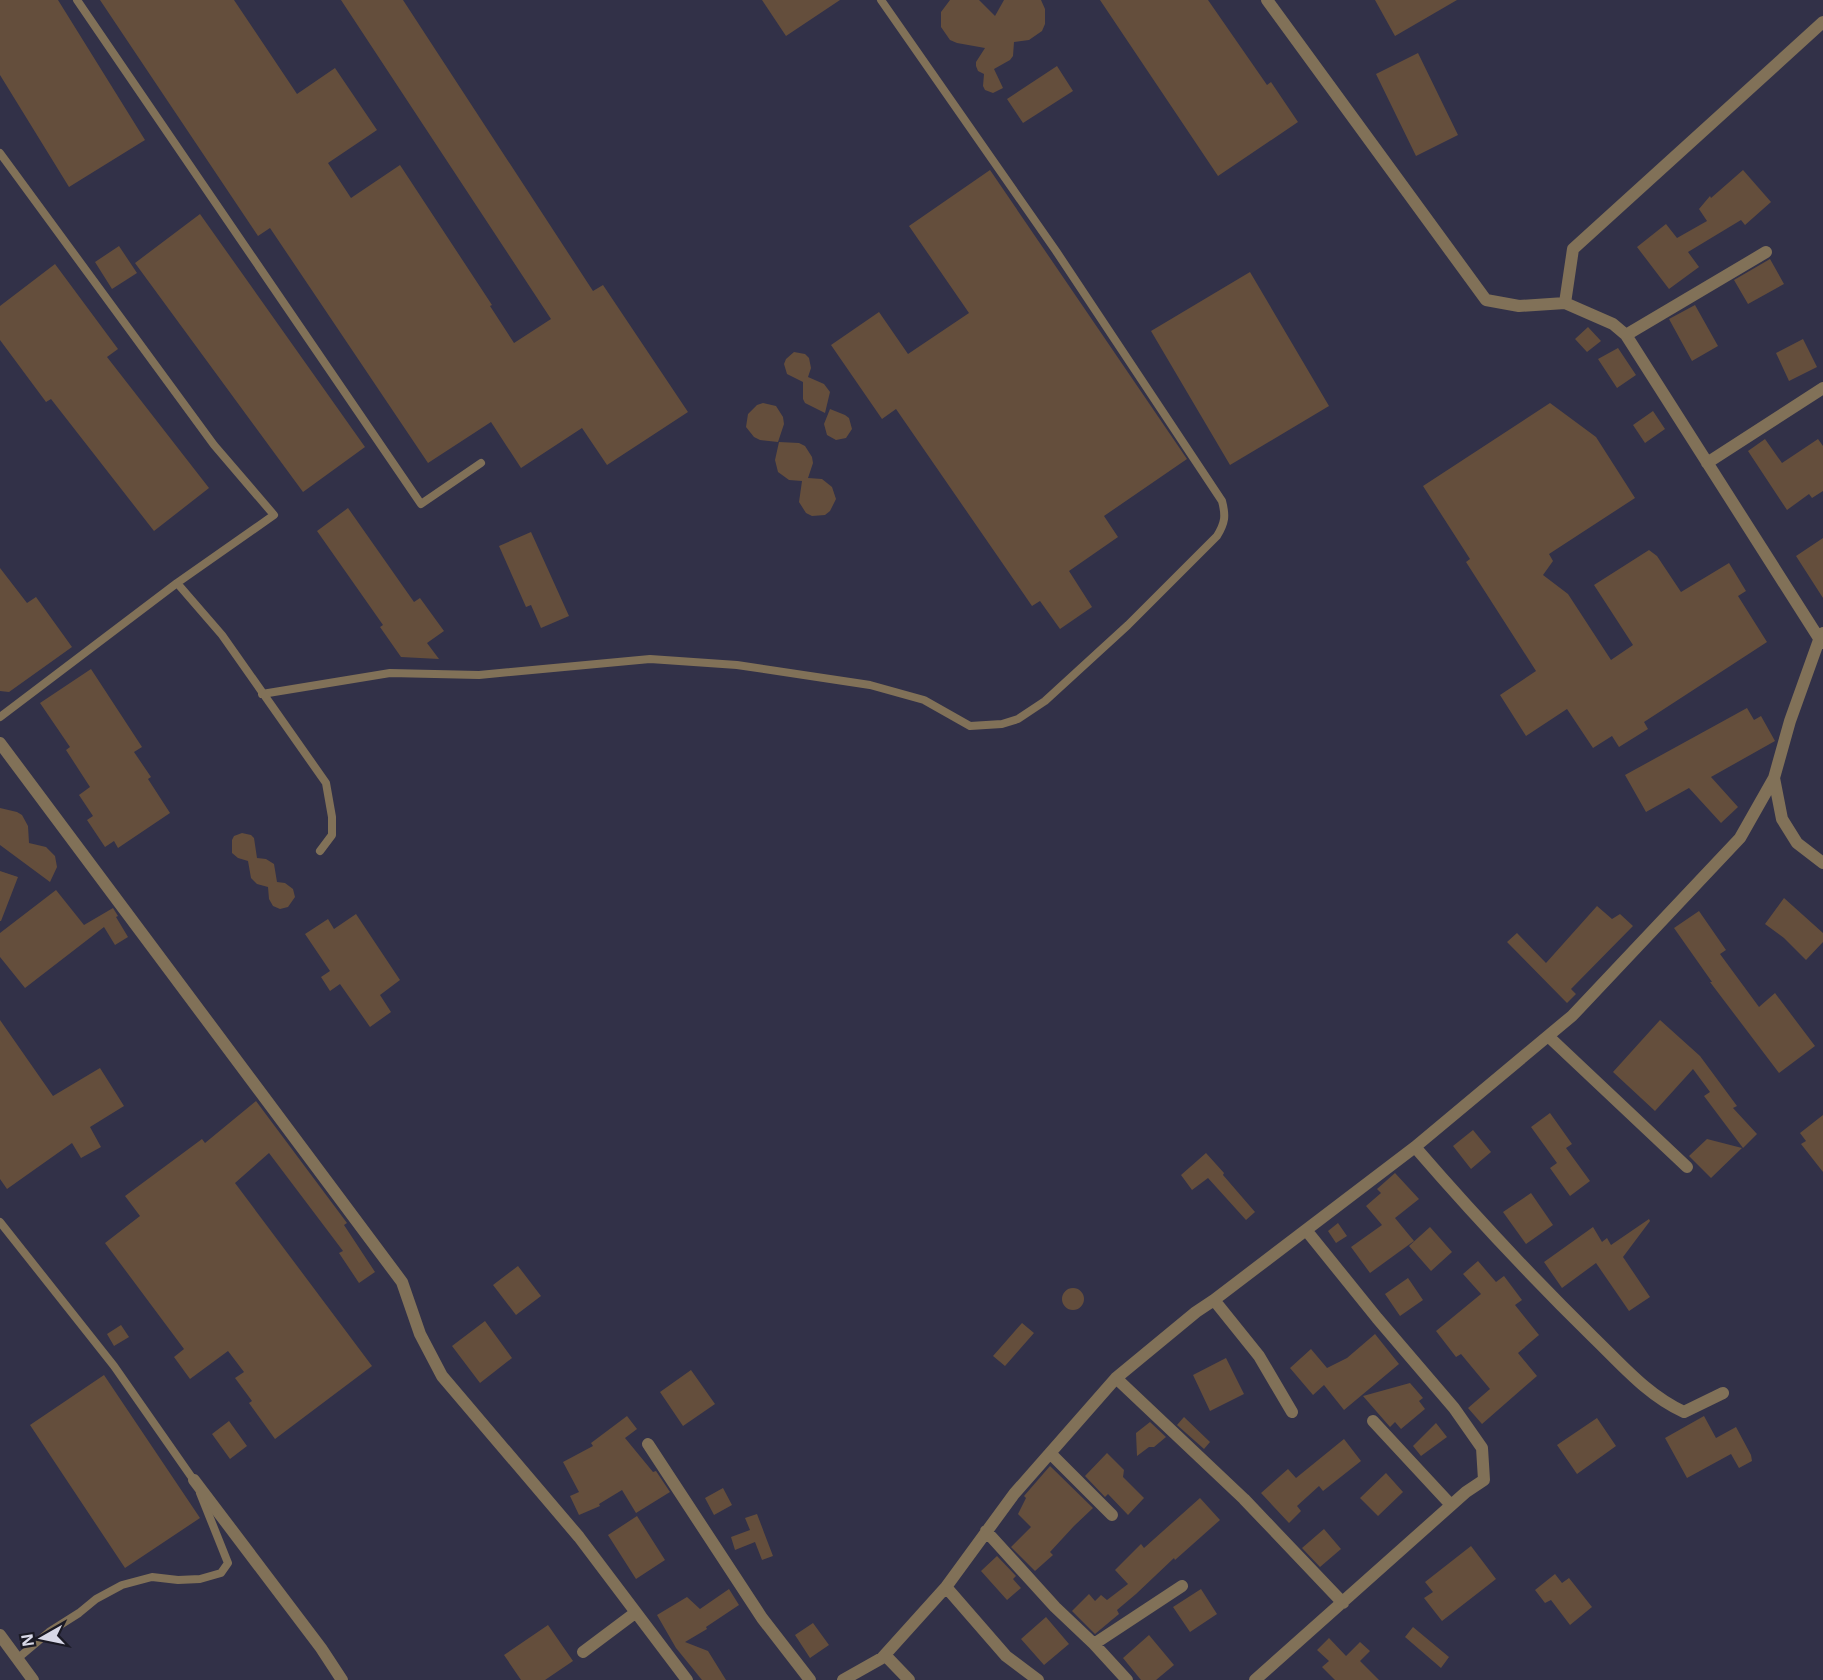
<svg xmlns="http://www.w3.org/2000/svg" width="1823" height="1680" viewBox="0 0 1823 1680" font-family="'Noto Sans',sans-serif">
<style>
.building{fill:#644e3c}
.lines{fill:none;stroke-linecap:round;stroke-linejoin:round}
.lane{stroke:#817158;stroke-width:8}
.street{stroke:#817158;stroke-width:12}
</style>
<rect width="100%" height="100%" fill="#323148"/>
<!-- building -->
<path class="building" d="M0 0H58L145 140 69 187 0 75Z
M100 0H234L297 94 335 68 377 130 328 163 351 198 400 165 492 305 490 306 514 343 551 319 341 0H403L593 291 603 285 688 412 607 465 582 428 521 468 491 422 428 463 270 228 258 236Z
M762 0H840L786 36Z
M950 0H979L995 16 1004 0H1041L1045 9V24L1042 31 1029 40 1014 42 1013 56 1010 60 994 69 1003 88 993 93 985 90 983 86 984 74 978 71 976 66V62L985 48 957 43 950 40 941 27V12Z
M1100 0H1208L1267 85 1271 82 1298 122 1218 176Z
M1375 0H1457L1395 36Z
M1418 53 1458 135 1416 156 1376 74Z
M1057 66 1073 91 1023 123 1007 99Z
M990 170 1187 459 1104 516 1118 537 1069 571 1092 607 1060 629 1040 601 1032 606 896 409 882 419 831 345 879 312 908 354 969 313 909 226Z
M1743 170 1771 202 1745 225 1741 220 1688 252 1699 267 1669 289 1637 247 1666 224 1677 238 1707 221 1699 209 1710 196 1711 198Z
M200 214 365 447 303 492 135 263Z
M119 246 137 273 112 289 95 262Z
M1770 259 1784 284 1748 304 1734 280Z
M55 264 118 349 107 357 209 488 154 531 51 399 46 402 0 340V306Z
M1250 272 1329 406 1230 465 1151 331Z
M1695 305 1718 346 1692 361 1669 319Z
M1588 327 1601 341 1587 352 1575 339Z
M1803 339 1817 367 1789 381 1776 353Z
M1618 348 1636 375 1617 388 1598 359Z
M794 352 805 354 809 358 811 368 808 377 824 384 830 392 825 413 805 403 803 399V382L787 374 784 364 786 359Z
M763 403 776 406 783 417 784 424 778 442 760 440 754 437 746 427 748 414 757 405Z
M1550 403 1596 437 1635 498 1549 554 1553 561 1543 575 1568 594 1611 660 1633 645 1594 585 1649 550 1657 556 1681 592 1729 563 1746 591 1738 596 1767 642 1644 722 1648 729 1619 747 1612 736 1593 748 1567 709 1526 736 1500 695 1536 671 1466 562 1470 559 1423 486Z
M830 409 845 415 849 418 852 429 846 438 836 440 827 435 824 424Z
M1653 411 1665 429 1645 443 1633 425Z
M1765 439 1782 463 1818 439 1823 446V491L1812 498 1809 494 1787 510 1748 451Z
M779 442 799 443 805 446 812 457 813 463 808 478 822 479 832 487 836 499 830 511 825 515 812 516 806 513 799 502 802 481 789 480 778 472 775 460Z
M348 508 414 602 420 598 444 631 427 643 439 659 401 657 380 627 383 625 317 531Z
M531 532 569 616 541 628 531 605 526 607 499 546Z
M1823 538V598L1796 556Z
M0 568 27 603 36 597 72 647 9 692 0 691Z
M91 669 142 747 134 752 151 777 148 779 170 813 118 848 114 841 105 847 87 820 93 816 79 795 90 787 66 750 70 747 40 703Z
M1747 708 1754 720 1761 716 1775 741 1711 777 1738 807 1721 823 1689 788 1646 812 1625 775Z
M0 808 17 812 22 815 28 826 29 843 46 847 55 856 57 867 50 882 0 845Z
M242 833 251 835 254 838 257 858 266 859 274 864 277 882 285 883 293 889 295 897 288 907 280 909 273 906 269 899 268 887 257 884 251 878 248 861 238 858 232 853V840L234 836Z
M0 871 18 877 1 921H0Z
M56 890 84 925 113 908 118 916 116 917 128 937 115 945 104 927 25 988 0 957V933Z
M1784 898 1823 933V942L1806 960 1784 938 1765 924Z
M1597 906 1612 919 1620 914 1633 926 1571 989 1576 994 1567 1003 1507 942 1517 933 1546 963Z
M1699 911 1726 950 1720 954 1759 1007 1775 993 1815 1046 1779 1073 1710 982H1712L1674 928Z
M356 914 400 980 380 995 391 1012 370 1027 340 984 330 991 321 977 330 971 305 934 328 919 334 929Z
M0 1020 53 1096 100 1068 124 1106 90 1127 101 1147 81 1158 72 1143 7 1189 0 1179Z
M1660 1020 1700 1056 1737 1106 1733 1108 1757 1134 1743 1148 1704 1096 1710 1092 1693 1069 1655 1111 1613 1072Z
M256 1101 347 1223 344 1225 375 1272 359 1283 339 1253 343 1251 269 1153 235 1183 372 1366 275 1439 249 1403 252 1401 235 1378 244 1372 228 1351 190 1379 174 1357 184 1349 105 1243 140 1216 125 1196 202 1139 205 1143Z
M1550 1113 1572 1144 1566 1148 1590 1181 1570 1196 1550 1168 1557 1163 1531 1127Z
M1823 1115V1172L1801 1144 1806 1141 1800 1133Z
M1473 1130 1491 1152 1471 1169 1453 1146Z
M1707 1139 1742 1148 1711 1178 1689 1156Z
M1206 1153 1224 1173 1223 1175 1255 1212 1246 1220 1208 1178 1192 1190 1181 1175Z
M1395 1173 1419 1199 1395 1218 1414 1241 1370 1273 1351 1247 1382 1225 1366 1206 1381 1193 1377 1189Z
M1531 1193 1553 1225 1526 1244 1503 1212Z
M1649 1219 1650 1221 1623 1257 1650 1297 1629 1311 1596 1263 1562 1288 1544 1262 1593 1227 1602 1242 1607 1238 1611 1245Z
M1338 1223 1347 1236 1336 1243 1328 1231Z
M1430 1227 1452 1252 1431 1271 1409 1246Z
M1478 1261 1496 1282 1504 1276 1522 1300 1515 1305 1539 1335 1518 1353 1537 1376 1482 1424 1468 1408 1490 1389 1461 1354 1456 1357 1436 1331 1481 1294 1463 1274Z
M518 1266 541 1296 516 1315 493 1285Z
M1408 1278 1423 1300 1400 1316 1385 1294Z
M1062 1299a11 11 0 1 1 22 0a11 11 0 1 1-22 0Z
M485 1321 512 1358 480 1383 452 1346Z
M1022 1323 1034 1333 1005 1366 993 1356Z
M121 1325 129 1337 114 1346 107 1334Z
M1375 1334 1399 1364 1344 1410 1324 1385 1313 1395 1290 1368 1311 1349 1327 1368 1347 1358Z
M1226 1358 1244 1394 1210 1411 1193 1375Z
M691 1370 715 1404 683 1426 660 1392Z
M104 1375 200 1518 125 1568 30 1425Z
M1410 1383 1423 1398 1419 1401 1425 1409 1401 1429 1395 1422 1390 1427 1363 1396Z
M627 1416 637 1429 625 1438 653 1472 656 1471 670 1492 636 1513 622 1490 599 1504 600 1506 579 1515 570 1496 579 1492 563 1462 593 1446 591 1443Z
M1704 1416 1716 1438 1736 1427 1751 1455 1752 1461 1739 1468 1731 1454 1687 1478 1665 1438Z
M1184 1417 1210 1442 1204 1449 1177 1425Z
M1597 1418 1616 1446 1577 1474 1557 1445Z
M229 1421 247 1446 230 1459 212 1434Z
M1150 1422 1166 1437 1154 1447H1149L1137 1456 1136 1433Z
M1436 1423 1447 1437 1421 1456 1413 1446Z
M1344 1439 1361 1461 1323 1491 1319 1486 1297 1506 1301 1511 1289 1523 1261 1493 1288 1469 1296 1478Z
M1107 1453 1124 1470 1123 1477 1144 1498 1128 1515 1108 1494 1105 1497 1085 1476Z
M1050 1466 1093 1508 1074 1526 1050 1552 1053 1555 1035 1571 1011 1547 1031 1527 1018 1514 1026 1498 1024 1496Z
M1386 1473 1403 1492 1378 1516 1360 1498Z
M723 1488 732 1505 714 1515 705 1498Z
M1200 1498 1220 1520 1175 1560 1174 1558 1136 1594 1117 1610 1119 1614 1095 1634 1072 1611 1089 1594 1095 1601 1101 1595 1107 1600 1128 1584 1115 1570 1141 1544 1144 1548Z
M757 1514 773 1556 762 1560 755 1542 735 1550 731 1537 750 1530 745 1518Z
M637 1516 665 1560 636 1579 608 1535Z
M1324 1529 1341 1549 1320 1567 1302 1548Z
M1471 1546 1496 1579 1442 1621 1424 1598 1433 1592 1425 1582Z
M997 1556 1016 1576 1013 1579 1021 1588 1007 1600 981 1571Z
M1555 1574 1562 1583 1569 1578 1592 1607 1570 1625 1551 1600 1545 1603 1535 1590Z
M729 1589 739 1605 706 1627 707 1629 685 1642 708 1651 726 1680H702L676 1648 657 1615 687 1597 700 1609Z
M1201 1589 1217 1614 1190 1632 1173 1607Z
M1046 1617 1069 1644 1044 1665 1021 1639Z
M813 1623 829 1645 810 1658 795 1635Z
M548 1625 573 1661 545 1680H521L504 1655Z
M1413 1627 1449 1657 1441 1668 1405 1637Z
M1149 1635 1174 1665 1156 1680H1141L1123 1658Z
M1329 1638 1346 1656 1360 1642 1370 1651 1360 1661 1379 1680H1335L1322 1667 1329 1661 1317 1650Z"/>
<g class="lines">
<!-- lane -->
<path class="lane" d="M77 0 421 504 481 463
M0 153 214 445 274 515 177 583 0 717
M177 583 222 635 326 783 332 817V835L320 851
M262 694 390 673 479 675 650 659 737 665 870 685 924 700 970 726 1002 724 1018 719 1045 701 1128 625 1217 536C1225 523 1226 516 1222 501L1056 251 881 0
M0 1222 114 1366 195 1482
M17 1659 49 1632 79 1613 96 1599 122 1585 152 1577 178 1580 200 1579 221 1573 228 1563 200 1493"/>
<!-- street -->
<path class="street" d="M1267 0 1486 300 1519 306 1565 303 1613 324 1626 335 1822 643
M1565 303 1573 249 1823 22
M1626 335 1766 252
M1707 463 1823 388
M0 743 402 1282 420 1334 442 1376 579 1537 687 1680
M1774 778 1782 819 1797 843 1823 863
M1548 1036 1687 1167
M1415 1147C1472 1213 1531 1276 1593 1337 1621 1364 1648 1396 1684 1412L1723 1393
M1214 1300 1259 1356 1292 1412
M1116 1378 1244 1499 1343 1603
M1373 1421 1451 1505
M648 1444 762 1618 810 1680
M1050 1453 1112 1515
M194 1480 321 1648 342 1680
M986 1531 1055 1607 1094 1644 1182 1586
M946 1587 1006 1656 1038 1680
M0 1635 33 1680
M1094 1644 1127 1680
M583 1652 635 1613
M885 1655 909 1680
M843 1680 882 1658 946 1587 1014 1494 1116 1378 1196 1312 1214 1300 1415 1147 1572 1016 1740 838 1774 778 1790 721 1819 640 1823 633
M1255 1680 1466 1492 1484 1480 1482 1448 1454 1408 1377 1318 1306 1230"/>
</g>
<!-- north arrow -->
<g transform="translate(42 1638) rotate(261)" stroke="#1b1a25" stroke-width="4.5" paint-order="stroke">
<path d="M0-4.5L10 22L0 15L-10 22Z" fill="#d8d8e7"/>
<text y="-9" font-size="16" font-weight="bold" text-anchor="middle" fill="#d8d8e7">N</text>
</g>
</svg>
